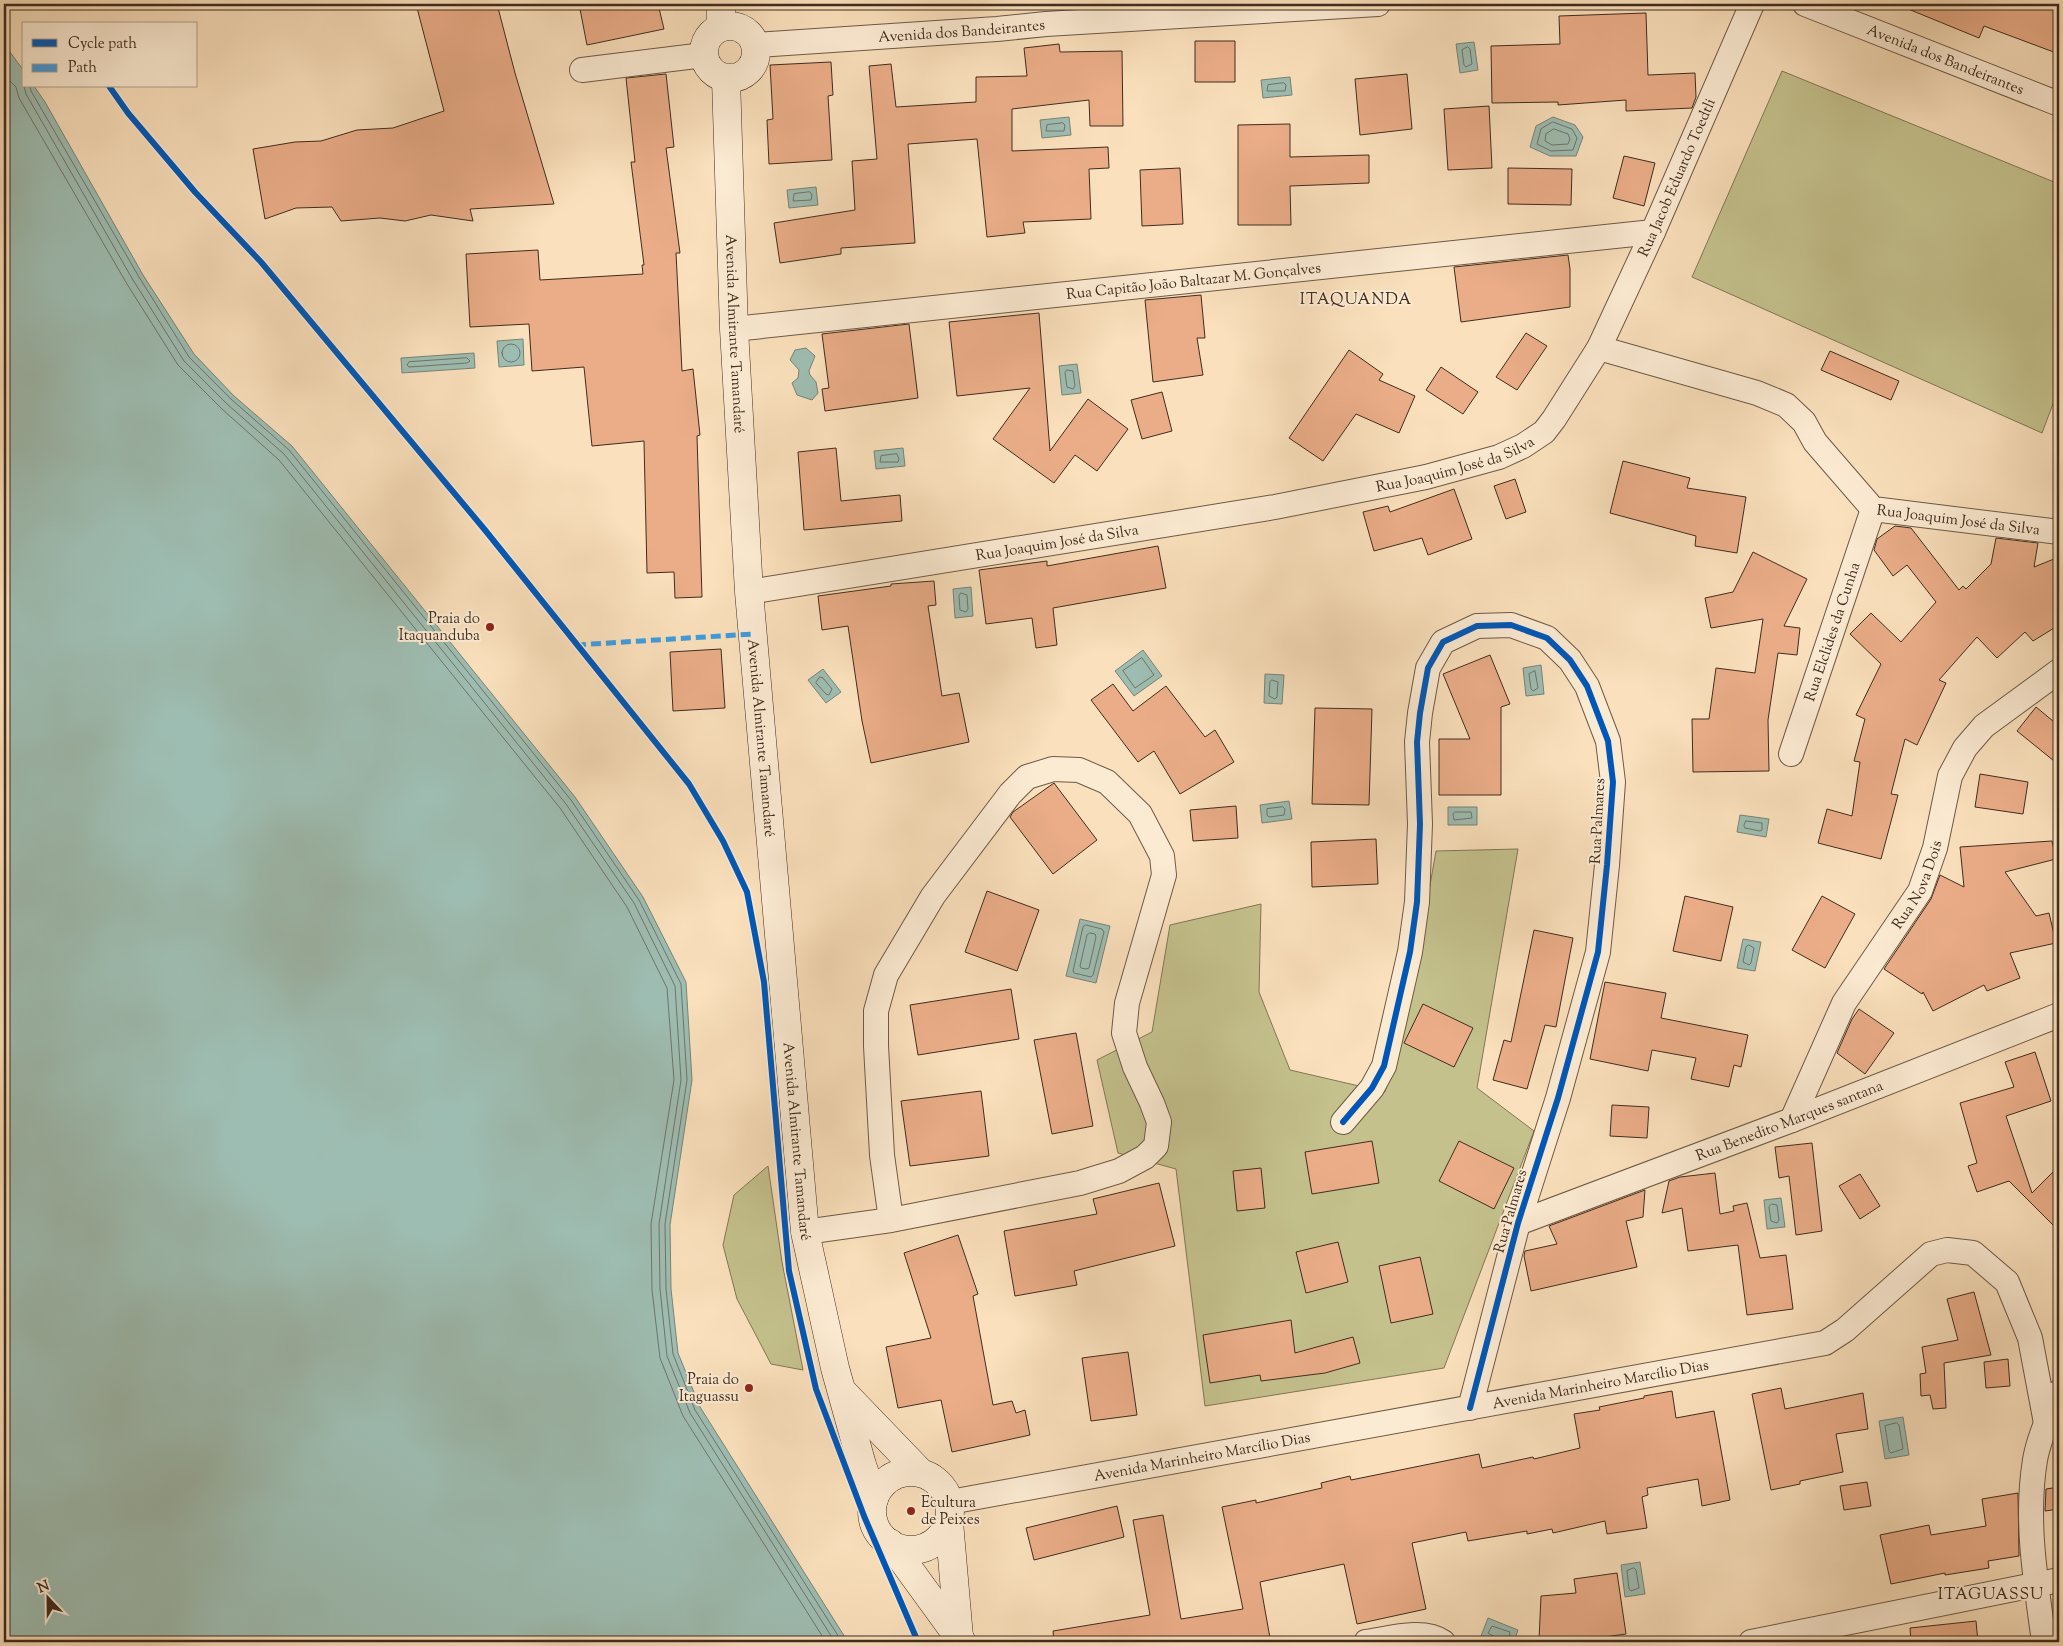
<svg xmlns="http://www.w3.org/2000/svg" width="2063" height="1646" viewBox="0 0 2063 1646" font-family="'Sorts Mill Goudy',serif">
<style>
.green{fill:#c4c18d;stroke:#827656}
.water{fill:#9ebdb2;stroke:#788377}
.lines{fill:none;stroke-linecap:round;stroke-linejoin:round}
.shore{stroke:#6f7468;stroke-width:1}
.building{fill:#eaad88;stroke:#402c1f}
.minor-casing{stroke:#6e5946;stroke-width:26}
.secondary-casing{stroke:#402c1f;stroke-width:29}
.minor{stroke:#fcebd3;stroke-width:24}
.secondary{stroke:#fcebd3;stroke-width:28}
.quiet{stroke:#3f9ce0;stroke-width:5;stroke-dasharray:10 5;stroke-linecap:butt}
.cycleway-casing{stroke:#fcebd3;stroke-width:9}
.cycleway{stroke:#0057b8;stroke-width:6}
.poi-dot{fill:#8f2418;stroke:#fcebd3;stroke-width:2}
.labels{text-anchor:middle;stroke-width:4;stroke-linejoin:round;paint-order:stroke}
.street-label{font-size:15px;fill:#402c1f;stroke:#fcebd3}
.poi-label{font-size:15px;fill:#402c1f;stroke:#fcebd3;text-anchor:end}
.neighbourhood-label{font-size:16px;letter-spacing:1px;fill:#402c1f;stroke:#fcebd3}
</style>
<rect width="100%" height="100%" fill="#fae0bc"/>
<filter id="stains"><feTurbulence type="fractalNoise" baseFrequency=".004" numOctaves="4"/><feColorMatrix values="0 0 0 0 .2 0 0 0 0 .09 0 0 0 0 .02 0 0 0 .5 -.17"/></filter>
<radialGradient id="worn" r=".72"><stop offset=".6" stop-color="#630" stop-opacity="0"/><stop offset="1" stop-color="#630" stop-opacity=".3"/></radialGradient>
<!-- green -->
<path class="green" d="M1782 71 2059 184V388L2042 433 1692 277Z
M1518 849 1477 1088 1534 1131 1444 1368 1205 1406 1176 1169 1118 1153 1097 1060 1152 1032 1170 925 1261 904 1259 992 1290 1070 1385 1092 1410 999 1436 851Z
M768 1166 782 1262 803 1370 771 1364 737 1299 723 1245 734 1195Z"/>
<!-- water -->
<path class="water" d="M1474 42 1478 70 1460 73 1456 44Z
M4 44 24 71V86H34L45 102 143 275 194 354 234 396 292 446 575 797 643 897 686 982 692 1080 670 1225 671 1289 678 1353 700 1407 848 1642H4Z
M1290 77 1292 95 1263 98 1261 80Z
M1069 117 1071 135 1042 138 1040 120Z
M1553 117 1575 125 1583 137 1576 156H1550L1530 147 1536 126Z
M816 187 818 205 789 208 787 190Z
M523 339 524 365 499 367 497 341Z
M806 348 815 356 809 371 810 375 816 382 818 393 812 400 797 395 792 383 798 378 799 370 790 360 795 350Z
M474 353 475 368 402 373 401 358Z
M1077 364 1081 393 1062 395 1059 366Z
M903 448 905 466 876 469 874 451Z
M971 587 973 616 955 618 953 589Z
M1143 650 1162 676 1134 696 1115 671Z
M1541 665 1544 694 1526 696 1523 668Z
M823 669 841 692 826 703 808 680Z
M1265 674 1284 675 1282 704 1264 703Z
M1289 801 1292 819 1262 823 1260 805Z
M1448 807H1477V825H1448Z
M1740 815 1769 819 1766 837 1737 832Z
M1080 919 1110 926 1096 983 1066 976Z
M1743 939 1761 942 1755 971 1737 968Z
M1781 1198 1785 1227 1767 1229 1764 1200Z
M1903 1417 1909 1455 1885 1459 1879 1421Z
M1640 1562 1645 1594 1625 1597 1621 1565Z
M1488 1618 1518 1630 1514 1642H1496L1481 1636Z"/>
<g class="lines">
<!-- shore -->
<path class="shore" d="M1468 47 1470 49 1472 64 1466 67 1464 65 1462 50Z
M4 75 16 87 19 98 127 284 178 365 222 409 279 460 560 808 627 907 667 988 674 1080 651 1224 652 1290 660 1358 683 1416 826 1642
M1284 83 1286 85 1285 91H1267L1268 85Z
M24 86 26 94 133 280 184 361 227 404 284 454 566 804 634 903 675 986 681 1080 659 1224 660 1289 667 1356 690 1413 835 1642
M30 86 31 91 139 277 189 357 231 399 289 450 571 800 639 900 681 984 687 1080 665 1224 666 1289 673 1354 695 1410 842 1642
M1553 122 1572 129 1577 138 1573 150 1551 151 1537 144 1541 129Z
M1063 123 1065 125 1064 131H1046L1047 125Z
M1554 129 1568 134 1570 139 1568 144 1552 145 1545 141 1546 134Z
M810 192 812 195 811 200 793 201 794 194Z
M502 353a9 9 0 1 1 18 0a9 9 0 1 1-18 0Z
M467 358 470 361 467 363 409 367 407 365 409 362Z
M1067 370 1073 371 1075 386 1073 389 1067 387 1065 373Z
M897 454 899 459 898 462H880L881 456Z
M961 593 967 595 968 609 966 612 960 610 959 596Z
M1142 658 1154 675 1135 688 1123 671Z
M1535 671 1538 688 1533 691 1531 689 1529 674Z
M820 677 823 678 832 689 829 695 826 694 816 683Z
M1272 680 1278 682 1277 697 1275 699 1269 696 1270 682Z
M1283 807 1285 809 1284 815 1269 817 1267 815V809Z
M1455 812H1471L1472 818 1454 820 1453 814Z
M1746 821 1762 823V830L1760 831 1745 828 1744 826Z
M1086 925 1102 929 1104 932 1093 975 1091 977 1074 973 1073 971 1083 927Z
M1090 933 1095 934 1096 937 1089 968 1086 969 1081 968 1080 966 1087 935Z
M1749 945 1754 948 1751 963 1749 965 1743 962 1746 947Z
M1772 1204 1777 1205 1779 1220 1777 1223 1771 1221 1769 1207Z
M1897 1423 1899 1425 1903 1449 1891 1453 1889 1451 1885 1426Z
M1634 1568 1636 1570 1639 1588 1631 1591 1629 1589 1627 1571Z
M1496 1642 1495 1637 1488 1633 1492 1626 1510 1632 1509 1642"/>
</g>
<!-- building -->
<path class="building" d="M416 4H497L515 73 554 204 470 209 473 221 431 215 405 221 380 218 341 221 332 207 296 208 265 219 253 149 295 142 321 141 357 130 393 128 444 111Z
M579 4H658L664 29 587 45Z
M1896 4H2059V54L1984 26 1979 38Z
M1646 13 1648 75 1695 73 1696 97 1692 108 1626 111V100L1558 105V102L1492 103 1491 46 1560 44 1559 16Z
M1195 41H1235V82H1195Z
M1059 44 1060 52 1122 51 1123 126H1090L1089 100 1012 109V151L1108 147 1109 168 1089 169 1091 219 1023 222 1025 233 987 237 977 139 908 144 915 243 841 248V254L780 263 774 223 855 210 852 161 877 159 869 66 891 64 896 107 976 102V77L1027 76 1024 48Z
M831 62 833 95 828 96 832 160 769 164 767 120 773 119 770 65Z
M666 74 674 147 666 148 680 253H676L682 371 693 369 700 435 697 436 702 597 675 598 674 572 647 573 644 441 592 446 584 367 532 371 529 324 470 327 466 254 538 250 540 280 643 274 642 265H644L631 162H635L626 78Z
M1407 74 1412 129 1360 135 1355 79Z
M1489 106 1492 168 1448 170 1444 109Z
M1290 124V157L1369 155V183L1290 186 1291 225H1238V125Z
M1624 156 1655 163 1644 206 1613 198Z
M1180 168 1183 224 1142 226 1140 170Z
M1508 168 1572 169 1571 205 1508 204Z
M1568 255 1570 269V307L1461 322 1454 267Z
M1201 295 1205 338H1197L1203 375 1153 382 1145 300Z
M1039 313 1050 451 1088 399 1128 429 1097 471 1075 455 1054 483 993 439 1030 388 957 396 949 322Z
M909 324 918 398 825 411 822 389 829 388 822 334Z
M1526 333 1547 346 1517 390 1496 377Z
M1349 350 1383 374 1379 380 1415 396 1399 433 1356 414 1323 461 1289 438Z
M1830 351 1899 381 1891 400 1821 370Z
M1441 367 1478 392 1463 414 1426 390Z
M1162 392 1172 431 1142 439 1131 400Z
M836 448 841 501 900 495 902 521 804 530 798 452Z
M1623 461 1690 478 1687 488 1746 497 1737 553 1695 546 1696 536 1610 513Z
M1515 479 1526 512 1506 519 1494 486Z
M1454 489 1472 539 1428 555 1422 538 1374 551 1363 512 1388 506 1390 512Z
M1895 526 1911 528 1959 590 1963 586 1966 589 1991 564 1996 538 2038 543 2034 567 2059 557V625L2033 641 2025 632 1997 658 1977 637 1939 680 1946 683 1917 745 1905 739 1891 794 1898 795 1881 859 1818 843 1827 809 1852 816 1860 762 1854 761 1865 719 1856 715 1881 664 1850 634 1871 613 1901 642 1936 602 1907 565 1893 576 1874 550 1877 539Z
M1158 546 1166 588 1053 608 1057 645 1036 648 1032 618 986 624 979 570 1047 561V566Z
M1753 552 1807 579 1784 626 1800 628 1797 655 1778 653 1768 720 1769 771 1693 772 1692 719H1709L1716 668 1755 673 1763 619 1711 628 1705 598 1733 592Z
M934 581 936 605 928 606 942 696 959 693 969 742 871 763 862 721 848 626 822 630 818 596 891 586V584Z
M721 649 725 708 673 711 670 652Z
M1490 655 1510 704 1501 707V795H1439V739H1470L1443 674Z
M1113 684 1133 711 1166 686 1205 737 1215 730 1234 762 1180 794 1154 751 1138 762 1091 700Z
M2036 707 2059 726V765L2017 731Z
M1315 708 1372 709 1369 805 1312 804Z
M1980 774 2028 782 2023 814 1975 807Z
M1054 783 1097 840 1053 874 1010 817 1013 812Z
M1236 806 1238 838 1193 841 1190 810Z
M1376 839 1378 884 1312 887 1311 842Z
M2052 841 2056 859 2005 872 2036 916 2049 913 2056 943 2010 953 2020 978 1987 991 1984 985 1933 1011 1923 992 1922 994 1884 969 1931 899 1940 875 1964 887 1960 847Z
M987 891 1039 910 1017 971 965 952Z
M1685 896 1733 907 1721 961 1673 951Z
M1822 896 1855 914 1825 968 1792 950Z
M1534 930 1573 938 1556 1027 1545 1025 1527 1089 1493 1080 1504 1040 1511 1042Z
M1605 982 1666 993 1661 1018 1748 1035 1741 1067 1734 1065 1729 1087 1691 1079 1696 1058 1652 1050 1648 1071 1590 1059Z
M1011 989 1019 1039 918 1055 910 1005Z
M1423 1004 1473 1028 1454 1067 1404 1043Z
M1859 1009 1894 1033 1865 1074 1837 1053 1852 1019Z
M1076 1033 1093 1126 1052 1134 1034 1040Z
M2035 1052 2051 1101 2006 1116 2032 1193 2059 1166V1231L2009 1181 1977 1192 1968 1166 1977 1163 1960 1103 2014 1087 2005 1062Z
M981 1091 989 1156 910 1166 901 1101Z
M1612 1105 1649 1107 1647 1138 1610 1136Z
M1372 1141 1379 1183 1312 1194 1305 1152Z
M1459 1141 1514 1168 1494 1209 1439 1181Z
M1812 1143 1822 1231 1796 1235 1789 1176 1779 1178 1775 1147Z
M1261 1168 1265 1208 1237 1211 1233 1171Z
M1715 1173 1720 1214 1734 1211 1733 1206 1747 1203 1760 1258 1786 1255 1793 1309 1747 1315 1738 1245 1688 1251 1682 1208 1662 1213 1669 1181 1680 1177Z
M1860 1174 1880 1206 1860 1219 1839 1186Z
M1159 1183 1175 1246 1074 1271 1077 1285 1015 1296 1004 1231 1097 1214 1093 1199Z
M1645 1190 1643 1217 1626 1221 1637 1267 1531 1291 1524 1256 1525 1251 1557 1244 1549 1226Z
M958 1235 978 1294 973 1296 993 1405 1012 1401 1016 1413 1025 1410 1030 1435 952 1452 941 1400 898 1408 886 1347 931 1338 904 1253Z
M1338 1242 1348 1282 1306 1293 1296 1252Z
M1420 1257 1433 1314 1391 1323 1379 1266Z
M1974 1292 1991 1355 1944 1363 1946 1408 1933 1409 1930 1395 1921 1396 1920 1374 1926 1373 1922 1347 1958 1340 1947 1299Z
M1291 1320 1295 1353 1353 1337 1360 1363 1325 1373 1261 1381 1260 1375 1210 1383 1203 1335Z
M1128 1352 1137 1415 1091 1421 1082 1358Z
M2008 1359 2010 1386 1986 1388 1984 1362Z
M1781 1388 1785 1409 1863 1393 1868 1429 1836 1434 1843 1472 1800 1481V1484L1771 1490 1752 1394Z
M1672 1391 1676 1418 1714 1411 1730 1500 1702 1506 1698 1479 1647 1488 1648 1495 1642 1497 1647 1528 1607 1534 1605 1521 1553 1533 1552 1529 1527 1534V1531L1468 1541 1466 1532 1412 1543 1426 1609 1357 1624 1344 1564 1260 1582 1270 1638 1245 1642H1054L1053 1631 1150 1615 1133 1520 1163 1515 1181 1619 1243 1609 1222 1507 1256 1500V1503L1322 1488 1321 1483 1350 1476 1351 1480 1479 1454 1482 1468 1533 1457 1534 1459 1580 1448 1574 1414 1600 1410 1599 1407 1644 1398V1396Z
M1867 1482 1871 1506 1844 1510 1840 1486Z
M2059 1487V1509L2045 1511 2046 1489Z
M2018 1493 2019 1556 1988 1561 1989 1568 1945 1575V1573L1891 1584 1880 1535 1929 1525 1931 1535 1986 1526 1982 1499Z
M1117 1506 1124 1537 1034 1560 1026 1528Z
M1617 1573 1626 1634 1583 1640V1637L1539 1640 1541 1596 1576 1593 1574 1579Z
M1976 1621 1978 1642H1911L1910 1628Z"/>
<g class="lines">
<!-- minor casing -->
<g class="minor-casing">
<g id="minor">
<path id="s1" d="M1805 4 2059 104"/>
<path id="s2" d="M756 45 997 29 1046 24 1378 4"/>
<path d="M582 70 704 55"/>
<path id="s3" d="M734 329 1653 232"/>
<path id="s4" d="M1599 348 1757 393 1786 405 1804 422 1815 442 1873 509 2059 532"/>
<path id="s5" d="M749 592 1275 507 1426 477 1499 457 1523 446 1544 432 1554 419 1599 348 1653 232 1752 4"/>
<path id="s6" d="M1791 754 1873 509"/>
<path id="s7" d="M1792 1120 1844 1003 1920 891 1935 848 1950 776 1965 748 1984 726 2059 671"/>
<path d="M1343 1122 1372 1088 1384 1066 1410 952 1417 902 1420 824 1417 742 1420 713 1428 668 1443 642 1477 626 1511 625 1547 638 1570 660 1587 686 1608 741 1613 782 1607 865 1598 952 1558 1098 1518 1223 1470 1408"/>
<path id="s8" d="M1518 1223 1792 1120 2059 1015"/>
<path d="M805 1232 891 1220 1080 1183 1119 1171 1145 1157 1156 1146 1159 1122 1152 1103 1135 1067 1124 1033 1127 1003 1164 875 1162 856 1140 814 1107 782 1079 770 1053 769 1027 777 1010 794 933 896 886 975 876 1011V1046L882 1155 891 1220"/>
<path id="s9" d="M950 1502 1825 1343 1845 1330 1931 1254 1947 1250 1973 1253 2007 1282 2030 1338 2046 1423"/>
<path d="M1366 1642C1388 1639 1423 1628 1443 1642"/>
<path d="M1751 1642 2059 1580"/>
<path d="M2044 1642C2036 1582 2025 1521 2035 1460 2039 1437 2050 1414 2059 1392"/>
</g>
</g>
<!-- secondary casing -->
<g class="secondary-casing">
<g id="secondary">
<circle cx="730" cy="52" r="26"/>
<path d="M721 27V4"/>
<path id="s10" d="M726 79 734 329 749 592 805 1232 835 1368 862 1465 874 1499"/>
<path d="M843 1392 920 1472"/>
<circle cx="911" cy="1511" r="39"/>
<path d="M949 1522 959 1637"/>
<path d="M890 1543 962 1642"/>
</g>
</g>
<!-- minor -->
<use href="#minor" class="minor"/>
<!-- secondary -->
<use href="#secondary" class="secondary"/>
<!-- quiet -->
<path class="quiet" d="M576 645 753 634"/>
<!-- cycleway casing -->
<g class="cycleway-casing">
<path id="cycleway" d="M109 86 128 113 195 192 261 262 485 530 689 784 723 841 747 892 764 982 789 1271 816 1389 864 1516 918 1642
M1343 1122 1372 1088 1384 1066 1410 952 1417 902 1420 824 1417 742 1420 713 1428 668 1443 642 1477 626 1511 625 1547 638 1570 660 1587 686 1608 741 1613 782 1607 865 1598 952 1558 1098 1518 1223 1470 1408"/>
</g>
<!-- cycleway -->
<use href="#cycleway" class="cycleway"/>
</g>
<!-- markers -->
<g class="poi-dot">
<circle cx="490" cy="627" r="5"/>
<circle cx="749" cy="1388" r="5"/>
<circle cx="911" cy="1511" r="5"/>
</g>
<g class="labels">
<!-- street labels -->
<g class="street-label">
<text dy="5" stroke="none"><textPath href="#s2" startOffset="206">Avenida dos Bandeirantes</textPath></text>
<text dy="5" stroke="none"><textPath href="#s1" startOffset="151">Avenida dos Bandeirantes</textPath></text>
<text dy="5" stroke="none"><textPath href="#s5" startOffset="1102">Rua Jacob Eduardo Toedtli</textPath></text>
<text dy="5" stroke="none"><textPath href="#s3" startOffset="462">Rua Capitão João Baltazar M. Gonçalves</textPath></text>
<text dy="5" stroke="none"><textPath href="#s10" startOffset="255">Avenida Almirante Tamandaré</textPath></text>
<text dy="5" stroke="none"><textPath href="#s5" startOffset="718">Rua Joaquim José da Silva</textPath></text>
<text dy="5" stroke="none"><textPath href="#s4" startOffset="418">Rua Joaquim José da Silva</textPath></text>
<text dy="5" stroke="none"><textPath href="#s5" startOffset="312">Rua Joaquim José da Silva</textPath></text>
<text dy="5" stroke="none"><textPath href="#s6" startOffset="129">Rua Elclides da Cunha</textPath></text>
<text dy="5" stroke="none"><textPath href="#s10" startOffset="660">Avenida Almirante Tamandaré</textPath></text>
<text transform="translate(1597 821) rotate(-87)" y="5">Rua Palmares</text>
<text dy="5" stroke="none"><textPath href="#s7" startOffset="268">Rua Nova Dois</textPath></text>
<text dy="5" stroke="none"><textPath href="#s8" startOffset="290">Rua Benedito Marques santana</textPath></text>
<text dy="5" stroke="none"><textPath href="#s10" startOffset="1065">Avenida Almirante Tamandaré</textPath></text>
<text transform="translate(1510 1211) rotate(-74)" y="5">Rua Palmares</text>
<text dy="5" stroke="none"><textPath href="#s9" startOffset="661">Avenida Marinheiro Marcílio Dias</textPath></text>
<text dy="5" stroke="none"><textPath href="#s9" startOffset="256">Avenida Marinheiro Marcílio Dias</textPath></text>
</g>
<!-- poi labels -->
<g class="poi-label">
<text x="480" y="623">Praia do<tspan x="480" dy="17">Itaquanduba</tspan></text>
<text x="739" y="1384">Praia do<tspan x="739" dy="17">Itaguassu</tspan></text>
<text x="921" y="1507" text-anchor="start">Ecultura<tspan x="921" dy="17">de Peixes</tspan></text>
</g>
<!-- neighbourhood labels -->
<g class="neighbourhood-label">
<text x="1356" y="304">ITAQUANDA</text>
<text x="1991" y="1599">ITAGUASSU</text>
</g>
</g>
<!-- margin -->
<rect width="2063" height="1646" fill="none" stroke="#fae0bc" stroke-width="20"/>
<rect x="5" y="5" width="2053" height="1636" fill="none" stroke="#402c1f" stroke-width="2.5"/>
<rect x="10" y="10" width="2043" height="1626" fill="none" stroke="#402c1f"/>
<!-- legend -->
<rect x="22" y="22" width="175" height="65" fill="#fcebd3" stroke="#b19f8b"/>
<rect x="32" y="39" width="25" height="8" fill="#0057b8" stroke="#b19f8b"/>
<text x="68" y="48" font-size="15" fill="#402c1f">Cycle path</text>
<rect x="32" y="64" width="25" height="8" fill="#3f9ce0" stroke="#b19f8b"/>
<text x="68" y="72" font-size="15" fill="#402c1f">Path</text>
<!-- north arrow -->
<g transform="translate(48 1598) rotate(338)" stroke="#fcebd3" stroke-width="4" paint-order="stroke">
<path d="M0-4L9 19L0 12L-9 19Z" fill="#402c1f"/>
<text y="-8" font-size="14" font-weight="bold" text-anchor="middle" fill="#402c1f">N</text>
</g>
<rect width="100%" height="100%" filter="url(#stains)"/>
<rect width="100%" height="100%" fill="url(#worn)"/>
</svg>
